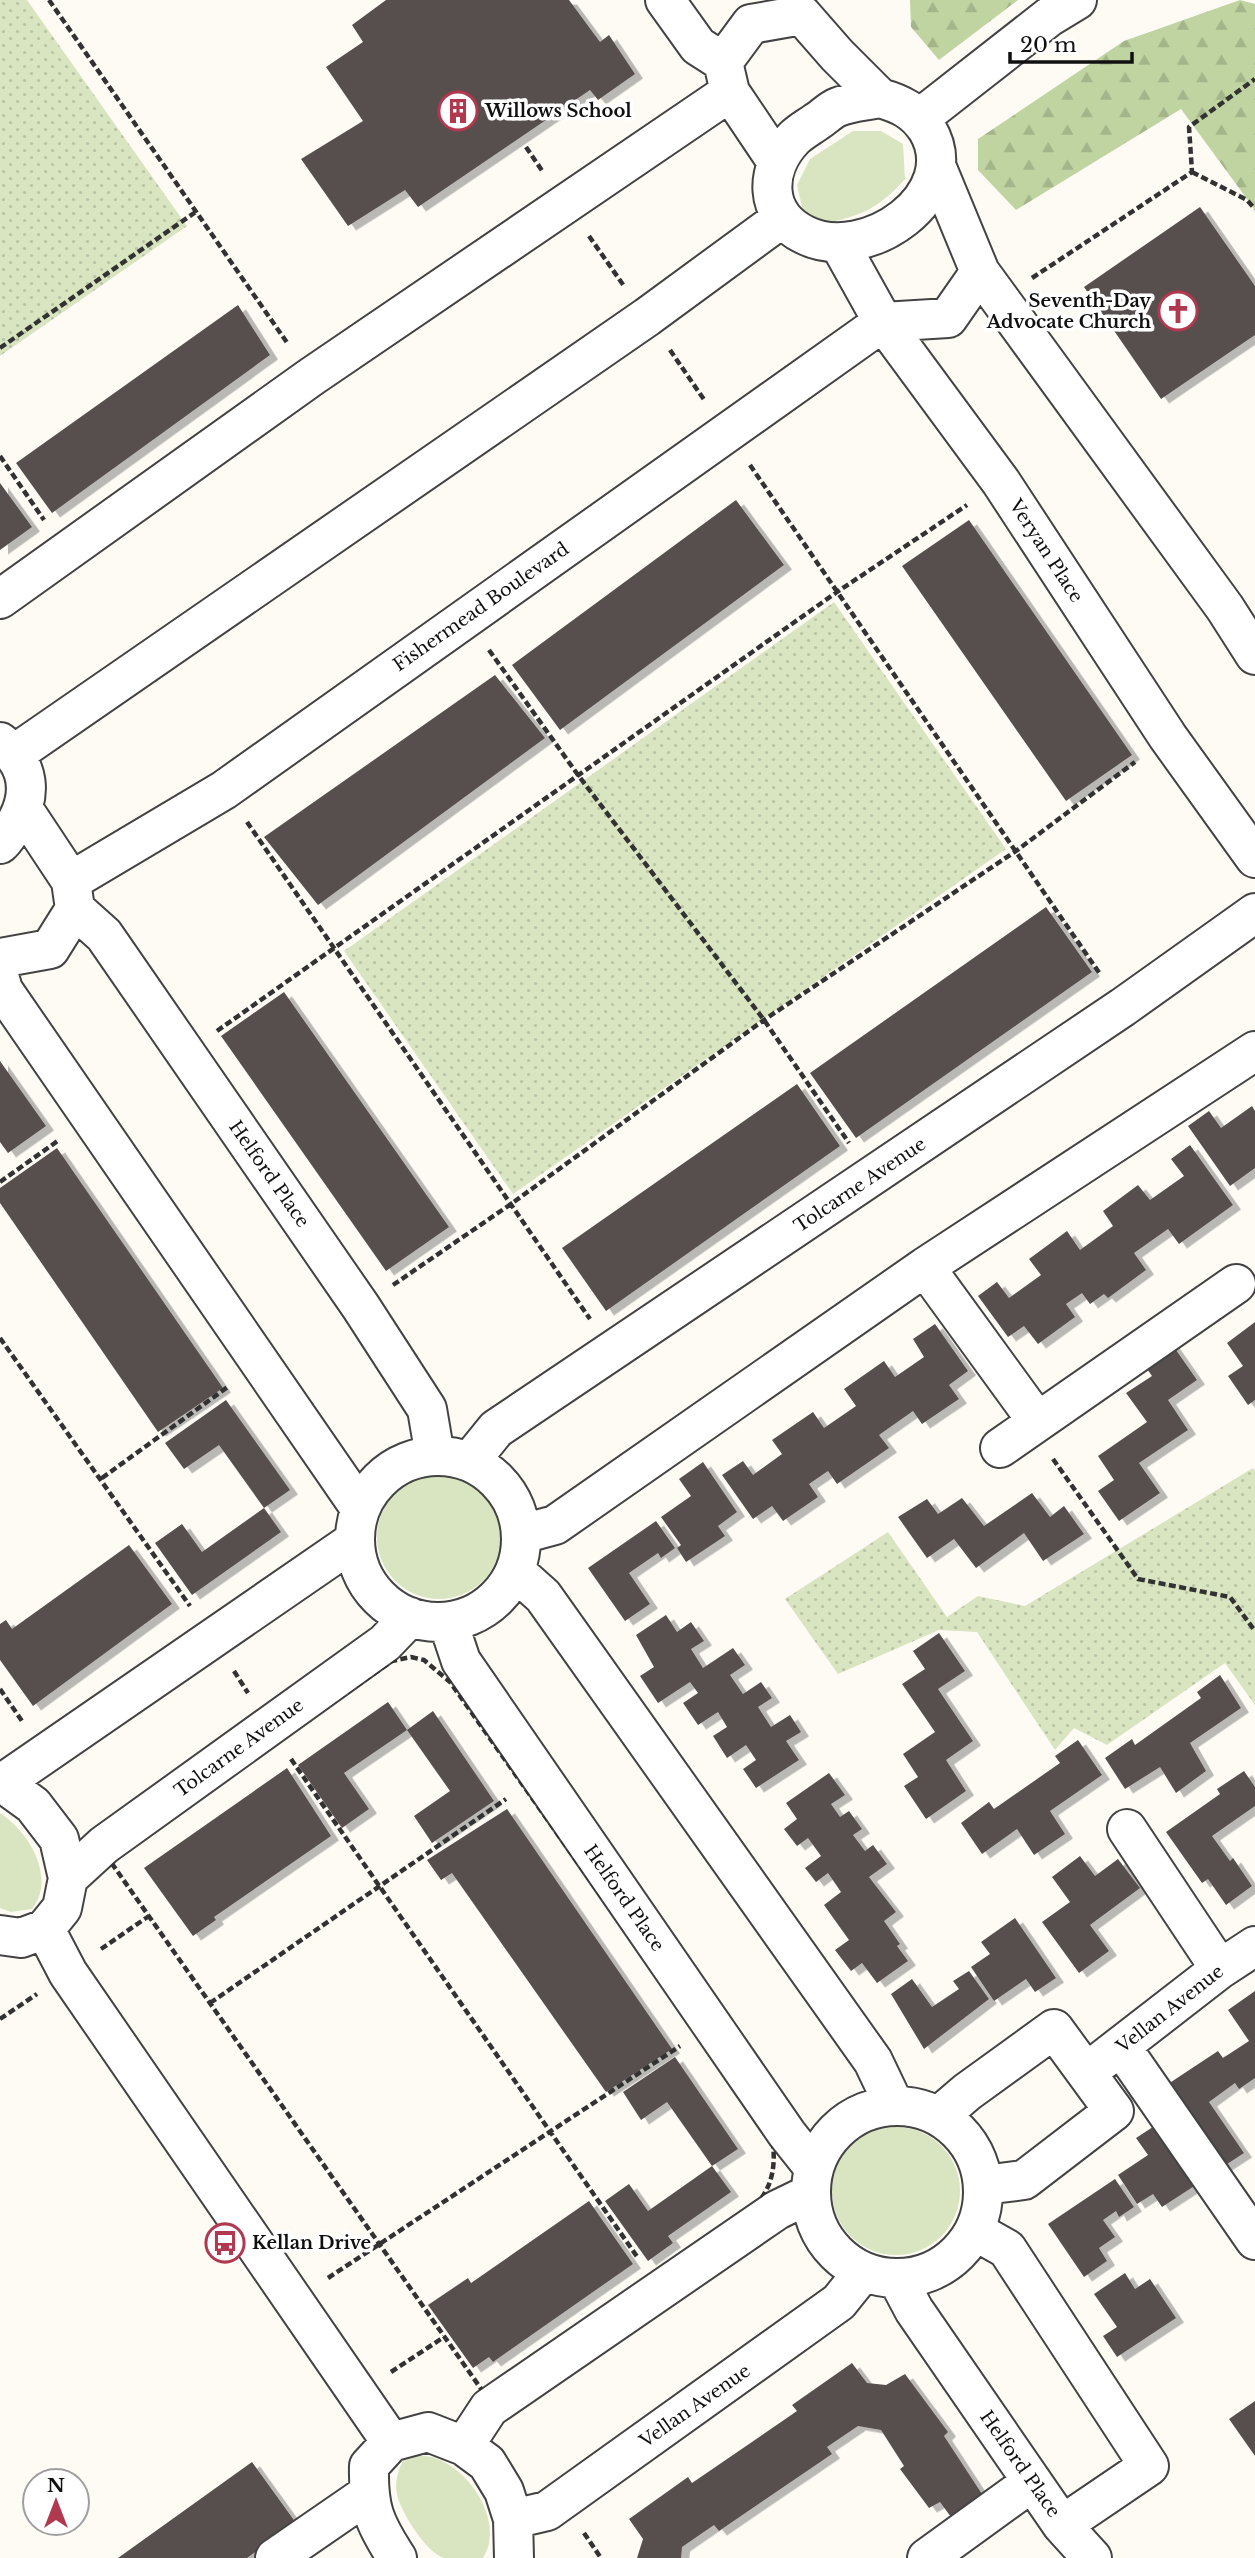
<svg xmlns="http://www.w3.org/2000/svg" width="1255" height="2558" viewBox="0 0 1255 2558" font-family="'Libre Baskerville',serif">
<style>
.grass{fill:#d9e5c1}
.forest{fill:url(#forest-firs)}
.park{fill:url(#park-dots)}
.building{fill:#57504e;filter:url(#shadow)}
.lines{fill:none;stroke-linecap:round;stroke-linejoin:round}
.minor-casing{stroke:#434343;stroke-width:42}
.path{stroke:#323232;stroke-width:4.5;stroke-dasharray:7 3.5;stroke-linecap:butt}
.minor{stroke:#fff;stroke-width:38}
.labels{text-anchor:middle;stroke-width:7;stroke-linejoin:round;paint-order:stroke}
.poi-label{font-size:18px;font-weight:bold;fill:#101010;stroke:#fff;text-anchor:start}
.street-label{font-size:18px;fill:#101010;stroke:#fff}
</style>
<defs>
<pattern id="forest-firs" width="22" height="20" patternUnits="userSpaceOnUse" patternTransform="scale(1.75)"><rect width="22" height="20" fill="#c0d4a2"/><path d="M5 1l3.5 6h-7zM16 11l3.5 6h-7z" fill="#a4b58a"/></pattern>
<pattern id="park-dots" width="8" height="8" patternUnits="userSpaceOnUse" patternTransform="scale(1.75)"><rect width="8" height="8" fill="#d9e5c1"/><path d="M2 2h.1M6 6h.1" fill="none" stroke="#b9c3a5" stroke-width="1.8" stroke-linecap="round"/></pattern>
<filter id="shadow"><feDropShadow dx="8" dy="4.5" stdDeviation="0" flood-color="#0004"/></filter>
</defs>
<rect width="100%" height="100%" fill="#fefbf5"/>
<!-- grass -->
<path class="grass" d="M853 131H881L903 144 905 179C877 210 862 215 823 224L803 211 797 185 810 159Z
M377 1537a62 62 0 1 1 124 0a62 62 0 1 1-124 0Z
M0 1813C28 1831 57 1877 32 1909L11 1912 0 1908Z
M832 2191a64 64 0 1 1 128 0a64 64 0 1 1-128 0Z
M418 2456C424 2456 430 2456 435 2458 471 2470 505 2523 483 2558 471 2558 455 2558 444 2558 426 2552 403 2515 398 2498 394 2485 397 2472 403 2461Z"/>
<!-- forest -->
<path class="forest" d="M910 0H1018L939 60 911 27Z
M1240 0 1255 4V210L1181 109 1016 210 978 170V139L1124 41Z"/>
<!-- park -->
<path class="park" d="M0 0H27L187 226 0 356Z
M834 602 1006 849 513 1194 344 951Z
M1253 1468 1255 1471V1705L1225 1663 1107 1745 1074 1728 1055 1750 977 1632 939 1630 838 1674 785 1599 888 1532 947 1617 978 1596 1025 1606Z"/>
<!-- building -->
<path class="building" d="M386 0H569L600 42 609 35 635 74 598 100 590 90 418 207 405 190 348 226 301 159 363 121 326 67 363 42 352 25Z
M1200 207 1255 286V335L1161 399 1084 287Z
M238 305 270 355 52 513 16 463Z
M0 483 32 527 0 550Z
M736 500 784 565 560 730 512 665Z
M969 520 1132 755 1066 801 902 566Z
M495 675 545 738 318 905 264 837Z
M1046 907 1092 972 856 1138 810 1073Z
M284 992 449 1227 386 1271 221 1036Z
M0 1061 46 1126 8 1153 0 1142Z
M797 1084 840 1146 606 1311 562 1248Z
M1252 1106 1255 1111V1168L1230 1186 1188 1126 1209 1111 1221 1128Z
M1190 1145 1233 1205 1179 1244 1168 1229 1134 1253 1146 1270 1108 1298 1104 1294 1090 1304 1082 1293 1066 1304 1075 1317 1038 1344 1024 1326 1008 1337 978 1296 997 1282 1009 1298 1041 1275 1029 1259 1067 1231 1080 1250 1113 1226 1103 1211 1138 1185 1150 1200 1184 1176 1171 1159Z
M57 1148 223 1388 158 1432 0 1203V1188Z
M1255 1322V1400L1248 1405 1228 1376 1243 1366 1227 1343Z
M935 1324 968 1371 949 1385 959 1399 922 1424 913 1411 879 1435 889 1448 837 1484 828 1471 809 1484 818 1497 783 1521 772 1506 753 1519 722 1475 743 1461 753 1475 782 1454 772 1440 813 1412 824 1428 856 1406 844 1389 884 1361 895 1377 924 1357 913 1339Z
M1169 1340 1197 1380 1168 1400 1188 1430 1139 1463 1160 1493 1119 1521 1098 1491 1114 1480 1098 1456 1147 1422 1126 1393 1152 1376 1140 1359Z
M226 1400 290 1490 264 1508 219 1445 184 1469 165 1443Z
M703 1462 737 1512 718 1526 725 1536 686 1562 677 1548 681 1545 661 1517 691 1496 679 1479Z
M1032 1493 1050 1517 1064 1506 1084 1534 1043 1561 1024 1533 976 1568 954 1539 927 1558 898 1517 927 1499 938 1514 962 1498 984 1526Z
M264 1508 281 1532 192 1595 155 1543 182 1524 202 1552Z
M656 1521 675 1548 661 1558 658 1553 629 1573 650 1604 625 1621 588 1568Z
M129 1545 172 1604 33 1706 0 1660V1624L6 1620 12 1629Z
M666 1615 677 1632 691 1622 704 1641 691 1649 703 1668 733 1648 745 1665 730 1675 743 1694 761 1682 772 1698 758 1707 771 1727 790 1715 801 1732 786 1741 799 1760 756 1788 743 1769 756 1760 746 1745 727 1758 713 1736 727 1727 718 1712 698 1725 683 1703 698 1693 690 1682 658 1703 640 1676 654 1667 636 1635Z
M939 1633 965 1671 938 1689 973 1741 946 1760 966 1791 926 1819 904 1786 918 1777 903 1754 935 1732 902 1684 925 1669 913 1651Z
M1220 1675 1241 1708 1190 1743 1206 1771 1176 1793 1160 1767 1125 1789 1105 1758 1132 1739 1135 1745 1201 1698 1197 1692Z
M388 1702 407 1730 344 1773 369 1809 342 1828 298 1765Z
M433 1711 494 1801 432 1843 414 1816 450 1791 407 1730Z
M1078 1740 1102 1775 1050 1811 1065 1834 1034 1855 1017 1829 982 1854 961 1823 989 1802 994 1809 1060 1763 1055 1756Z
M287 1768 331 1836 214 1917 216 1920 193 1936 144 1868Z
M1244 1771 1255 1787V1806L1212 1836 1230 1861 1233 1858 1252 1886 1226 1905 1208 1879 1202 1883 1166 1832 1220 1794 1217 1789Z
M829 1773 845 1795 831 1804 840 1817 849 1811 862 1829 853 1835 865 1851 873 1845 887 1864 869 1877 896 1912 884 1921 900 1944 897 1946 908 1961 877 1983 862 1963 851 1971 835 1950 849 1940 824 1905 841 1892 828 1873 816 1882 805 1868 821 1856 808 1838 797 1846 784 1829 797 1819 786 1803Z
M507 1809 672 2049 606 2092 452 1873 441 1880 427 1860Z
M1080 1856 1095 1876 1118 1859 1140 1888 1090 1925 1109 1951 1079 1973 1042 1922 1070 1902 1052 1877Z
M1015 1918 1056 1978 1035 1992 1026 1979 994 2001 971 1967 990 1954 981 1942Z
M969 1971 989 1999 924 2049 891 1994 912 1979 932 2007 959 1989 953 1981Z
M1255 1991V2078L1239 2089 1235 2083 1209 2102 1244 2153 1221 2168 1165 2086 1218 2051 1223 2058 1249 2041 1228 2010Z
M675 2057 738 2149 712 2166 731 2192 668 2236 673 2243 648 2261 605 2201 629 2184 648 2211 712 2166 667 2102 641 2120 623 2092Z
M1159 2123 1199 2183 1162 2207 1153 2194 1137 2204 1118 2175 1148 2155 1136 2138Z
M1115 2179 1134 2207 1119 2217 1116 2211 1103 2220 1115 2237 1099 2248 1107 2261 1084 2277 1048 2224Z
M589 2201 633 2264 493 2362 489 2357 473 2368 428 2305 468 2278 471 2283Z
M1125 2273 1135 2289 1150 2279 1176 2318 1117 2357 1103 2336 1117 2327 1094 2294Z
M852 2363 867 2383 886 2385 905 2374 948 2432 944 2436 982 2494 951 2517 940 2502 929 2508 900 2469 904 2466 881 2430 858 2426 827 2447 832 2454 719 2531 714 2525 682 2547 681 2558H637L643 2539 629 2519 688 2477 692 2483 797 2411 792 2405Z
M1255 2401V2456L1229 2419Z
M252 2462 296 2523 247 2558H118Z"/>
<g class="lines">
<!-- minor casing -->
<g class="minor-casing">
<path id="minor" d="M665 0 698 46 723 62
M880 98C901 104 915 111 927 129 967 195 866 265 805 235 763 215 764 169 794 138 800 132 809 127 816 122 823 118 830 110 838 107 850 102 866 101 880 98Z
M920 118 1049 17 1077 0
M777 162 730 92 723 62 751 24 802 15 837 55 880 98
M937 168 980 272 1225 608 1255 655
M839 243 883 322 1001 482 1168 737 1255 858
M0 599 311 377 730 92
M0 742C30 764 33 795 14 826 9 832 6 839 0 844
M16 753 647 317 782 218
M71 881 224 790 883 322 948 318 980 272
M75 909 104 935 361 1307 427 1409 435 1456
M0 958 50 949 75 909 71 881 24 810
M0 979 3 990 360 1508
M925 1267 1037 1421
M1000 1448 1236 1284
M355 1539a83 83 0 1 1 166 0a83 83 0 1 1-166 0Z
M470 1461 496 1429 1123 1007 1255 913
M522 1534 555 1525 925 1267 1255 1051
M515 1571 543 1596 873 2061 894 2105
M448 1622 461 1661 787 2134 814 2168
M0 1781 33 1805 59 1839 68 1878 62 1908 45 1929 21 1938 0 1935
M4 1782 354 1541
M1127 1829 1220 1969
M68 1878 104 1845 385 1643 410 1617
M45 1929 68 1973 391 2442
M1122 2048 1255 2240
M1100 2062 1220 1969 1255 1946
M811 2192a86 86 0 1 1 172 0a86 86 0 1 1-172 0Z
M939 2116 967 2092 1054 2029 1114 2111 1024 2180 984 2185
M897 2278 914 2310 1062 2525 1149 2466 1007 2249 975 2231
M464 2446 489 2408 777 2210 810 2194
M513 2519 547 2511 839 2302 863 2272
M1062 2525 1092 2558
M275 2558 368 2494
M397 2558C374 2523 368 2508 369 2466L391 2442 428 2432 464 2446 487 2463 504 2491 513 2519 514 2558
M927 2558 1032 2482"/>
</g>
<!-- path -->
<path class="path" d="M49 0 288 344
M526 147 543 172
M1192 172 1247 200 1255 209
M589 236 624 286
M1032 278 1192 172 1189 127 1255 79
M0 348 197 211
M670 350 705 401
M0 456 44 520
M750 465 1100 974
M489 650 578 775 764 1020 849 1143
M247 822 590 1319
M217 1031 837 592 967 505
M0 1182 59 1140
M393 1285 511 1204 764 1020 1016 851 1135 762
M0 1338 190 1606
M1053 1459 1138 1579 1230 1597 1255 1631
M102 1478 229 1386
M411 1657 424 1660 450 1682 772 2137C776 2162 774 2185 756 2205L484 2393 108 1858 392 1661Z
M234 1671 248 1693
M0 1689 22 1721
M291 1759 638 2258
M101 1949 149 1916
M210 2003 506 1799
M0 2019 37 1994
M328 2278 680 2046
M391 2372 444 2337
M584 2533 601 2558"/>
<!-- minor -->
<use href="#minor" class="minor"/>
</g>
<!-- icons -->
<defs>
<g id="building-ring" transform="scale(2.0125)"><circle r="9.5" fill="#fff" stroke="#b0384f" stroke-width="1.5"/><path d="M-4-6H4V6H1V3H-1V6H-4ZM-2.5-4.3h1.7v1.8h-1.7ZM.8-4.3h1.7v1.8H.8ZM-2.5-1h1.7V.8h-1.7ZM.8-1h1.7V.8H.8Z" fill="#b0384f"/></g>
<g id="church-ring" transform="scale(2.0125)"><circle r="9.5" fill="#fff" stroke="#b0384f" stroke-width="1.5"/><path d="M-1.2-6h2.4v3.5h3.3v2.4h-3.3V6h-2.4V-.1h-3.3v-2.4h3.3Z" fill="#b0384f"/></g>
<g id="bus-ring" transform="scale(2.0125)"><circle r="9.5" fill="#fff" stroke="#b0384f" stroke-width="1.5"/><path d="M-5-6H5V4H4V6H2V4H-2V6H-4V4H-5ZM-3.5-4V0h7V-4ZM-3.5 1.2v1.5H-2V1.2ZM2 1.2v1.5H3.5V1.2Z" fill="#b0384f"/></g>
</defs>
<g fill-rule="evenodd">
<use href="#building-ring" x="458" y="111"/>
<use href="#church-ring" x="1178" y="311"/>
<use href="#bus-ring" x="225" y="2243"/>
</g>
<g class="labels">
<!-- poi labels -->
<g class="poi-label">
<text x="485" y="117">Willows School</text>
<text x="1151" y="307" text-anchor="end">Seventh-Day<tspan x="1151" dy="21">Advocate Church</tspan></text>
<text x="252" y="2249">Kellan Drive</text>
</g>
<!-- street labels -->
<g class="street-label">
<text transform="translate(1046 551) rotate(57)" y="6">Veryan Place</text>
<text transform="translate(481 607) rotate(-35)" y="6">Fishermead Boulevard</text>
<text transform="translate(269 1174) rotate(55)" y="6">Helford Place</text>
<text transform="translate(860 1185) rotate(-34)" y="6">Tolcarne Avenue</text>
<text transform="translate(239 1748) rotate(-36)" y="6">Tolcarne Avenue</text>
<text transform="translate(624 1898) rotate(55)" y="6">Helford Place</text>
<text transform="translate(1170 2009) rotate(-38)" y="6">Vellan Avenue</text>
<text transform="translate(695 2406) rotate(-35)" y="6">Vellan Avenue</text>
<text transform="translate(1020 2464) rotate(55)" y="6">Helford Place</text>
</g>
</g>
<!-- north arrow -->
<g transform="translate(56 2502)"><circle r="33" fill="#ffffff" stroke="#9f9f9f" stroke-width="2"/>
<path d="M0-5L12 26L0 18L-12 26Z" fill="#b0384f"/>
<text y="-10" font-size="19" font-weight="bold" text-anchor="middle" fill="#101010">N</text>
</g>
<!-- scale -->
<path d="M1010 52v10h122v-10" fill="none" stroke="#101010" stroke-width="3.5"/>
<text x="1020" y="52" font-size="21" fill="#101010" stroke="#ffffff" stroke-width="5" paint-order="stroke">20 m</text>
</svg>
